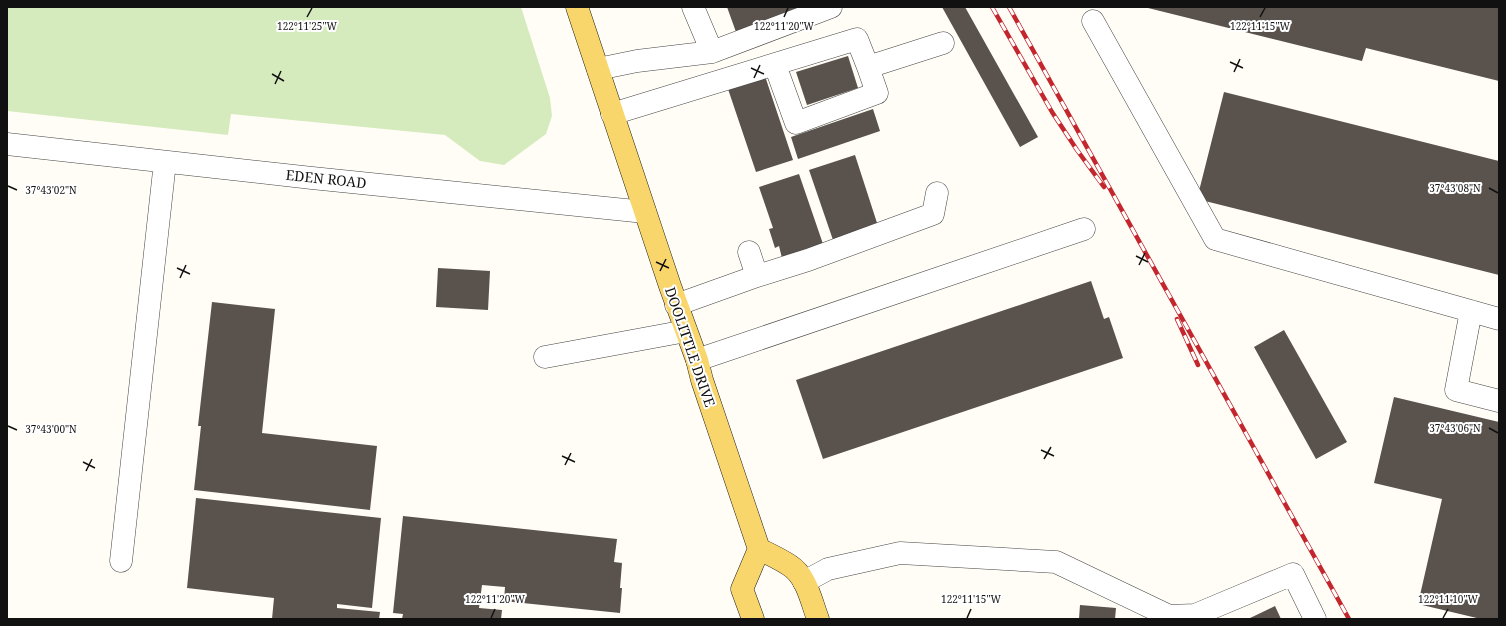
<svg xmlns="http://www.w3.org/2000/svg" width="1506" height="626" viewBox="0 0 1506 626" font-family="'Noto Serif',serif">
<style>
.green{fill:#d5ebbd}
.building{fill:#5a524d}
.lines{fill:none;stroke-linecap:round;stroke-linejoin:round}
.minor-casing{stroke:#444;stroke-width:23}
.major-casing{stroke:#222;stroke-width:23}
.minor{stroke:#fff;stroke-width:22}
.major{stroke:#f9d66b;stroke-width:22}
.rail-casing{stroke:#c4262e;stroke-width:4.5}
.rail{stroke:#fff;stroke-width:3;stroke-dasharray:9;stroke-linecap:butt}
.ticks{fill:none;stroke:#111;stroke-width:1.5}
.labels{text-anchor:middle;stroke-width:4;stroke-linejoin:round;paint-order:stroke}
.street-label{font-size:14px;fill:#111;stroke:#fff}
.ticks-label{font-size:10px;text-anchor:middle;fill:#111;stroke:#fff;stroke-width:4;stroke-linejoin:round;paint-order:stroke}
</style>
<rect width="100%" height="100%" fill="#fffdf5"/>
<!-- green -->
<path class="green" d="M7 7H521L550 98 552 116 546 134 504 165 480 161 445 135 231 114 228 135 7 111Z"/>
<!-- building -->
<path class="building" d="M727 7H806L736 32Z
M942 7H965L1038 137 1020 147Z
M1144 7H1499V81L1366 48 1362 61Z
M848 56 858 88 807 105 796 72Z
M765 76 793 160 756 172 728 89Z
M1224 92 1499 161V275L1197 199Z
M873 109 880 131 798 159 791 137Z
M855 155 878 226 833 240 809 170Z
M799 174 823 244 782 258 779 246 775 248 769 229 773 228 759 187Z
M438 268 490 271 488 310 436 307Z
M1091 281 1104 319 1109 317 1123 358 823 459 796 380Z
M212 302 275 309 262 433 377 446 370 510 194 490 201 426H198Z
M1284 330 1347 442 1316 459 1254 347Z
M1394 397 1499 422V619H1481L1418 604 1442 499 1374 483Z
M196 498 381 518 372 608 337 604V608L380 612 379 619H272L274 598 187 588Z
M403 516 617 539 614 562 622 563 620 588H622L620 613 504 601 505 587 482 585 479 608 502 610 501 619H402L403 614 393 613Z
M1080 605 1116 608 1115 619H1079Z
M1275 606 1281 619H1248Z"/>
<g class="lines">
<!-- minor casing -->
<g class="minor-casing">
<path id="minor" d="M693 7 712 52
M1093 21 1215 239 1499 319
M775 65 796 123 877 93 868 67
M598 69 637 61 712 52 831 7
M612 114 857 39 868 67 943 43
M7 144 312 178 645 212
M757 276 808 260 933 214 937 193
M676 305 757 276 749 252
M1471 311 1456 390 1499 401
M545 357 686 331
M697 360 1084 229
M121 561 165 162
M804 582 828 569 900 553 1056 562 1169 616 1195 615 1293 574 1315 619"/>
</g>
<!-- major casing -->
<g class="major-casing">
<path id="major" d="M577 7 670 286 697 360 702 380 759 549 742 589 753 619
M759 549C769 554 780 559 789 565 807 576 811 601 818 619"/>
</g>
<!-- minor -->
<use href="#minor" class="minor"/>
<!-- major -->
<use href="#major" class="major"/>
<!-- rail casing -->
<g class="rail-casing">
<path id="rail" d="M992 7 1052 112 1077 150 1104 187
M1009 7 1349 619
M1177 319 1198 365"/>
</g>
<!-- rail -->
<use href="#rail" class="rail"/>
</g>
<!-- ticks -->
<path class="ticks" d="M307 17 312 8M784 17 788 8M1260 17 1265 8M1230 62 1243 68M751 68 764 74M1234 72 1240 59M272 74 284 81M754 78 760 65M275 84 281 71M8 186 17 190M1489 188 1498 193M1136 256 1148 262M656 262 669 268M1139 265 1145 253M177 268 190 274M660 271 666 259M180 278 186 265M8 426 17 430M1489 428 1498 433M1041 450 1054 456M562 456 575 462M1044 459 1051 447M83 462 95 468M565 465 571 453M86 471 92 459M491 618 495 609M967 618 971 609M1443 618 1448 609"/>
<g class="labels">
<!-- street labels -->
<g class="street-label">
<text transform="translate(326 179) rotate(6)" y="5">EDEN ROAD</text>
<text transform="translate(690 347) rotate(71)" y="5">DOOLITTLE DRIVE</text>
</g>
</g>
<g class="ticks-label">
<text x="307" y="30">122°11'25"W</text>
<text x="784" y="30">122°11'20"W</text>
<text x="1260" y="30">122°11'15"W</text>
<text x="1455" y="192">37°43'08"N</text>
<text x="51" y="194">37°43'02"N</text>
<text x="1455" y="432">37°43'06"N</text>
<text x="51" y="433">37°43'00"N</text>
<text x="495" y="603">122°11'20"W</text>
<text x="971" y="603">122°11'15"W</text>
<text x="1448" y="603">122°11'10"W</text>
</g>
<!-- border -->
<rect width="1506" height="626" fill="none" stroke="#111111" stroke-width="16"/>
</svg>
